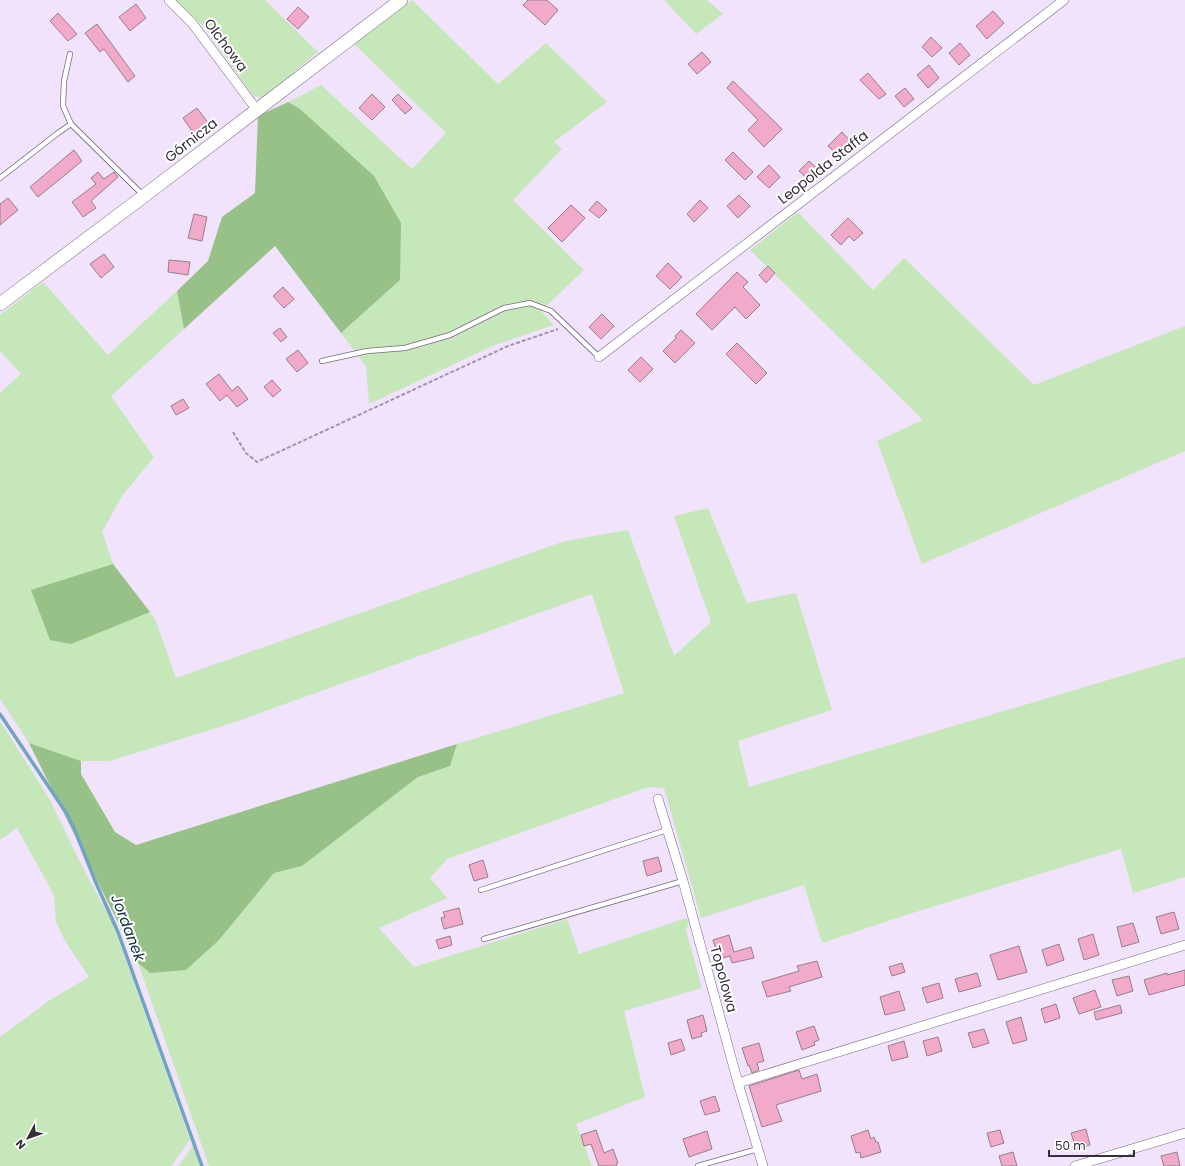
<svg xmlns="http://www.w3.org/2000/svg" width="1185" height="1166" viewBox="0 0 1185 1166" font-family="Poppins,sans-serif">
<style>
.green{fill:#c6e7b9}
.forest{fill:#97c186}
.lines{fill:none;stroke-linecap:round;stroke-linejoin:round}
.stream{stroke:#71a3c3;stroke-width:3.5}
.building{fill:#f1aaca;stroke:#987e89}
.lane-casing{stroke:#776a80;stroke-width:6}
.street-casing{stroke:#776a80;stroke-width:10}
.secondary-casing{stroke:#776a80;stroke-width:14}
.path{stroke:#a196a9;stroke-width:2;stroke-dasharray:4 2;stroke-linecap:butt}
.lane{stroke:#fff;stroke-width:4.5}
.street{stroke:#fff;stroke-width:9}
.secondary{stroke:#fff;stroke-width:13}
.labels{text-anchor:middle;stroke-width:4;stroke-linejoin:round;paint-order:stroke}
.street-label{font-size:14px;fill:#342e38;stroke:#fff}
.water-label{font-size:15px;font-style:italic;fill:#0f3041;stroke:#fff}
</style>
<rect width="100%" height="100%" fill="#f1e3fc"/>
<!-- green -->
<path class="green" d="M176 0H265L318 52 263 98 254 96 247 87 205 28Z
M412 0 498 84 546 43 607 102 554 142 562 149 513 200 584 270 541 311 554 325 495 345 369 404 366 366 341 333 400 280 300 109 288 102 321 85 412 169 446 133 354 44Z
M664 0H707L723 14 696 34Z
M798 212 873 290 904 258 1034 385 1185 326V451L922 564 877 441 923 420 750 250Z
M43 282 108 355 177 291 184 329 111 396 154 457 122 496 102 532 115 569 155 619 176 678 565 541 628 530 674 656 711 622 674 516 708 508 747 603 796 593 832 710 738 741 749 787 1185 657V877L1133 893 1121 849 906 915 822 943 804 885 701 918 664 788 648 787 447 859 430 878 447 898 379 928 414 967 567 919 579 954 686 918 689 922 686 930 702 988 624 1011 645 1097 576 1124 592 1166H209L138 963 150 973 219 940 274 873 302 866 418 777 450 766 457 744 624 693 592 594 232 723 110 761H81L29 743 0 699V393L21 374 0 351V315Z
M0 721 50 800 82 866 113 924 190 1140 171 1166H0V1037L50 1000 89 977 65 941 56 922 54 895 17 828 0 840Z
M194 1144 200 1166H178Z"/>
<!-- forest -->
<path class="forest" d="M288 102 300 109 374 176 401 223 400 280 341 333 275 246 184 329 177 291 208 261 222 217 255 193 258 116Z
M113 564 150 612 71 644 50 640 31 590Z
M29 743 81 761V774L115 832 136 845 457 744 450 766 418 777 302 866 274 873 219 940 186 970 150 973 138 963Z"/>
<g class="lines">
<!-- stream -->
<path class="stream" d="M0 714 67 814 74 828 96 883 118 932 202 1166"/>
</g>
<!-- building -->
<path class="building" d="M528 0H547L558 10 545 25 523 5Z
M136 4 146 18 130 31 119 17Z
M298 7 309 17 298 29 287 19Z
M993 11 1004 23 987 39 976 26Z
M58 13 77 34 68 41 50 21Z
M97 24 135 76 128 82 104 49 100 52 85 33Z
M931 37 942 48 932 57 922 47Z
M960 43 970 55 959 65 949 53Z
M702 52 711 62 697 74 688 64Z
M929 65 939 78 928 88 917 75Z
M868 73 886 94 879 99 860 80Z
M733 81 782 129 764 147 748 130 758 120 727 88Z
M905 88 914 99 904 107 895 96Z
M372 94 385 107 372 120 359 108Z
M398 94 412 108 405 114 392 100Z
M197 108 209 124 194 134 183 118Z
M842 132 853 144 840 157 828 146Z
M74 150 82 161 38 197 30 187Z
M733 152 753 172 745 180 725 160Z
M809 161 821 172 811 182 799 171Z
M769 165 780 177 769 188 757 177Z
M98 172 104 179 114 172 118 177 91 201 96 208 83 217 72 202 96 184 91 178Z
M739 195 750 206 738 218 727 206Z
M8 198 18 210 0 225V204Z
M700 200 708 208 694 222 687 214Z
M597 201 607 210 599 218 589 210Z
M571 205 585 218 562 242 548 228Z
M194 214 207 217 202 241 188 238Z
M848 218 863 233 854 241 849 236 841 245 831 235Z
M104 254 114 267 101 278 90 264Z
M169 260 190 262 188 275 168 272Z
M668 263 682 277 670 289 656 276Z
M768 266 775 273 766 283 759 275Z
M737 272 748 282 743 287 760 305 746 319 735 307 712 330 696 314Z
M283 287 294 299 284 308 273 296Z
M602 314 614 326 601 339 589 327Z
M280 328 287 337 281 342 273 333Z
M681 330 695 343 675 363 663 351 676 338 675 336Z
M737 343 767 373 756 384 726 354Z
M298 350 308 363 297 372 286 359Z
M641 357 653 369 640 382 628 370Z
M219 374 232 391 238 386 248 399 237 407 227 395 220 401 206 384Z
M272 380 281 390 273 397 264 387Z
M183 399 189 408 176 415 171 406Z
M658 857 662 871 647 876 643 861Z
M483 860 488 877 474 881 469 865Z
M459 908 463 924 444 929 441 918 445 917 443 912Z
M1174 912 1179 929 1161 934 1156 917Z
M1133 923 1139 942 1122 947 1117 927Z
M1093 934 1099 955 1084 960 1078 939Z
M729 935 734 952 751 947 754 958 732 963 730 956 719 959 713 940Z
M450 936 452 945 439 949 436 940Z
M1059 944 1064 960 1047 966 1042 950Z
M1019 946 1027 972 998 980 990 955Z
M817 961 822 977 789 987 791 991 767 997 762 982 799 971 797 966Z
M902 963 905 972 892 976 889 967Z
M1185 970V985L1149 995 1144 980 1167 973V975Z
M977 973 981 986 959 992 955 979Z
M1129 976 1133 991 1117 996 1112 980Z
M939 983 943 998 927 1003 922 988Z
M1095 990 1101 1007 1079 1014 1073 998Z
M899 991 905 1010 885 1015 880 997Z
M1056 1004 1060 1018 1045 1023 1041 1009Z
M1120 1005 1122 1013 1096 1020 1094 1012Z
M703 1015 707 1031 701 1033 702 1036 692 1039 687 1020Z
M1021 1017 1027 1040 1013 1044 1006 1022Z
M814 1026 819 1040 814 1042 815 1045 802 1050 796 1032Z
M984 1029 989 1043 973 1048 968 1033Z
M938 1037 942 1051 927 1056 923 1041Z
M681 1039 685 1050 671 1055 668 1043Z
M904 1041 908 1057 892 1061 888 1046Z
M759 1043 764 1061 757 1063 759 1070 752 1073 749 1065 748 1066 742 1048Z
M799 1070 802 1079 817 1074 821 1091 776 1105 782 1121 762 1127 749 1086Z
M715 1096 720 1111 705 1115 700 1101Z
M1086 1129 1090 1145 1076 1149 1071 1133Z
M596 1130 604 1153 613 1149 618 1163 616 1164 617 1166H599L591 1144 584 1146 581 1135Z
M868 1130 871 1139 874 1137 876 1142H878L881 1152 861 1158 860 1152 856 1153 851 1136Z
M1000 1130 1004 1143 991 1147 987 1133Z
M707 1131 712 1149 689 1157 683 1139Z
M1013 1152 1017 1166H1002L999 1156Z
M1177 1152 1180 1166H1164L1161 1156Z"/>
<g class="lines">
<!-- lane casing -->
<g class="lane-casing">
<path id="lane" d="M70 54 64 81 63 106 71 124
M0 178 58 133 71 124 143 195
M322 361 367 351 405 348 450 335 504 308 530 303 551 311 599 357
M481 890 667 830
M484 939 683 881
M698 1166 758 1149"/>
</g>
<!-- street casing -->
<g class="street-casing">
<path id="street" d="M169 0 192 23 257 110
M599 357 1064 0
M658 799 683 881 738 1083 763 1166
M738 1083 1185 945
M1075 1166 1185 1133"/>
</g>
<!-- secondary casing -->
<g class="secondary-casing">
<path id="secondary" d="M0 304 144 196 401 0"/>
</g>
<!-- path -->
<path class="path" d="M233 432 246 453 257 462 508 346 558 329"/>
<!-- lane -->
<use href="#lane" class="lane"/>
<!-- street -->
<use href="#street" class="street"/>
<!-- secondary -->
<use href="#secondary" class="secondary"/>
</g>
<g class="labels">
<!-- street labels -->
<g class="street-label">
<text transform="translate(226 45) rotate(53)" y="5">Olchowa</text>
<text transform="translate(191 140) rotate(-38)" y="5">Górnicza</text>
<text transform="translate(823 167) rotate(-38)" y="5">Leopolda Staffa</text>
<text transform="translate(724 979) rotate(75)" y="5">Topolowa</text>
</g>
<!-- water labels -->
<g class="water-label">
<text transform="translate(128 928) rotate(69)" y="5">Jordanek</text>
</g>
</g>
<!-- north arrow -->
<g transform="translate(28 1138) rotate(229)" stroke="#ffffff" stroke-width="3" paint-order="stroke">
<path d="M0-3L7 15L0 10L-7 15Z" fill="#342e38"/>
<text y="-6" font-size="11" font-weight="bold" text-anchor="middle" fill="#342e38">N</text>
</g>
<!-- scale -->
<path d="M1049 1150v6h85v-6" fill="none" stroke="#342e38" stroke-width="2"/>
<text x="1055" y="1150" font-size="12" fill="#342e38" stroke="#ffffff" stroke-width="3" paint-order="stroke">50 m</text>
</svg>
